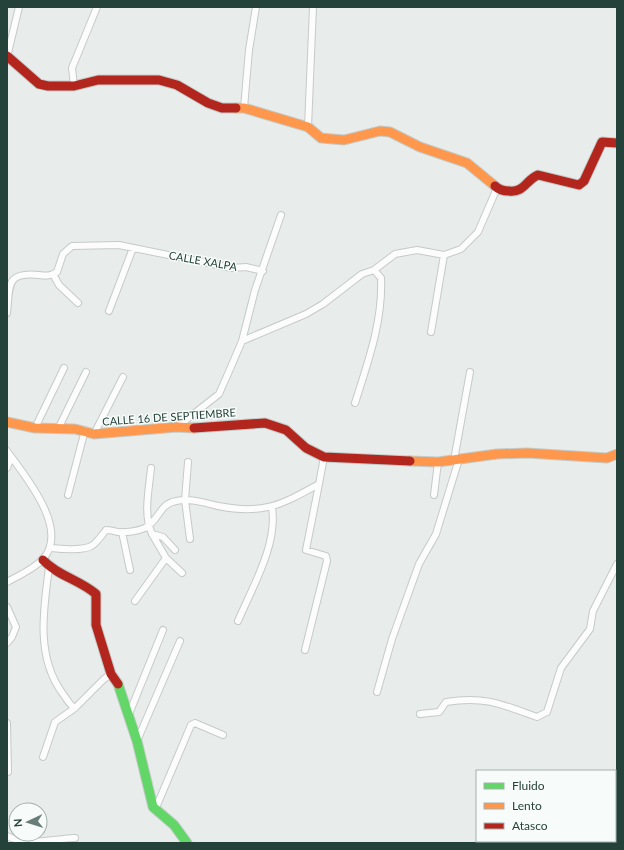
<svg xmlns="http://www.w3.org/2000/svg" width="624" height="850" viewBox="0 0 624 850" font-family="Lato,sans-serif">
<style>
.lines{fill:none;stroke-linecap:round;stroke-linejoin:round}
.street-casing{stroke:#c5cac8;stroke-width:8}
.fast-casing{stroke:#c3cbc8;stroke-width:11}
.slow-casing{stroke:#c3cbc8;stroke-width:11}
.jam-casing{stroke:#c3cbc8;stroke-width:11}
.street{stroke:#fcfcfc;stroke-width:6}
.fast{stroke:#63d668;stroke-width:9}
.slow{stroke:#ff974d;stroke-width:9}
.jam{stroke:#b3261e;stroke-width:9}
.labels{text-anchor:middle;stroke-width:3;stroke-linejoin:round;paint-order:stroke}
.street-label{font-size:11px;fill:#24423a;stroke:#f7fbf9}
</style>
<rect width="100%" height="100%" fill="#e8edeb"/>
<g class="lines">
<!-- street casing -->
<g class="street-casing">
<path id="street" d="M7 57 19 7
M74 86 72 68 97 7
M244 108 249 50 256 7
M308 127 313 7
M53 274 59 285 78 303
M109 311 133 248
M7 313C10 284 6 272 39 275 47 276 51 276 57 272L63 254 72 246 119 245 232 268 246 267 263 271
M431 332 444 255
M242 341 306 314 323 304 362 274 374 270 395 254 417 250 444 255 461 249 478 232 497 188
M355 403C368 362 383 321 381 278L374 270
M177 427 219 394 227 376 242 341 255 290 281 215
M35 428 64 368
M58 429 86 372
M94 434 123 377
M7 451C25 476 70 529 43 559 34 569 18 576 7 582
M454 460 470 372
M188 462 185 500 190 539
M7 468 11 457
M151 468C149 490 143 514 152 534L163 537 175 550
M68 495 85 430
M434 495 438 462
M122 532 130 570
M152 534 166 558
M51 548C60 549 85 551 93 545 98 541 102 535 106 530 111 530 114 531 118 532 126 533 138 531 145 528 159 521 159 504 176 501 191 498 204 503 218 506 264 515 281 505 319 484L324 457
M49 568C43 611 36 658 63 694 67 699 70 706 75 708L104 679 111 674
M135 601 166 558 182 573
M7 607 16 627 12 637 7 643
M238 621C252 588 278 544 272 508
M305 650 327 561 326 556 306 550 319 484
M377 692 392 639 419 564 436 534 459 459
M129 714 163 630
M420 714 439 712 446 702C485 696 501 704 537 717L547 712 561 668 590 629 593 611 617 564
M7 723 8 772
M137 741 180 641
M43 757 55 722 75 708
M155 810 191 725 195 723 223 735
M7 836C28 847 52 839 75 838"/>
</g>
<!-- fast casing -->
<g class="fast-casing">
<path id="fast" d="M118 684 137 741 153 807 174 825 187 843"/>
</g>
<!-- slow casing -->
<g class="slow-casing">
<path id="slow" d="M236 108H244L308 127 321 138 344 140 380 131 390 132 420 147 467 163 495 186
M7 422 35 428 75 429 94 434 177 427 194 428
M410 461 438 462 497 454 527 453 607 458 617 454"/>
</g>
<!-- jam casing -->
<g class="jam-casing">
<path id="jam" d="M7 56 39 84 48 86H74L98 80H159L177 85 208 103 222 108H236
M495 186C499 190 503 191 509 191 524 193 526 180 538 175L579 185 584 181 602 142 617 143
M194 428 265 423 286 430 306 448 324 457 410 461
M43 560C58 576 80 580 96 594V625L111 674 118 684"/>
</g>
<!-- street -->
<use href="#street" class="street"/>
<!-- fast -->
<use href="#fast" class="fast"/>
<!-- slow -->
<use href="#slow" class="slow"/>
<!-- jam -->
<use href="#jam" class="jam"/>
</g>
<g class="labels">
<!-- street labels -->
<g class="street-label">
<text transform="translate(203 261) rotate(10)" y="4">CALLE XALPA</text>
<text transform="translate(169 417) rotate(-4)" y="4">CALLE 16 DE SEPTIEMBRE</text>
</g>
</g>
<!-- border -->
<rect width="624" height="850" fill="none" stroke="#24423a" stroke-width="16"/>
<!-- legend -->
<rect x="476" y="770" width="140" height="72" fill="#f7fbf9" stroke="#a3b1ad"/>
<rect x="484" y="783" width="20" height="6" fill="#63d668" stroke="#a3b1ad"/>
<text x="512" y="790" font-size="12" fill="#24423a">Fluido</text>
<rect x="484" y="803" width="20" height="6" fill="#ff974d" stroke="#a3b1ad"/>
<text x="512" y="810" font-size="12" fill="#24423a">Lento</text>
<rect x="484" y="823" width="20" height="6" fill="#b3261e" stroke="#a3b1ad"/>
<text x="512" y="830" font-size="12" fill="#24423a">Atasco</text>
<!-- north arrow -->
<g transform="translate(28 822) rotate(266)"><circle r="19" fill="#f7fbf9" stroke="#a3b1ad"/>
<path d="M0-3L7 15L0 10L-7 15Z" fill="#697e78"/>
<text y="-6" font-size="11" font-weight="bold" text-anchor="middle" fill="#24423a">N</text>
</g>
</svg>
